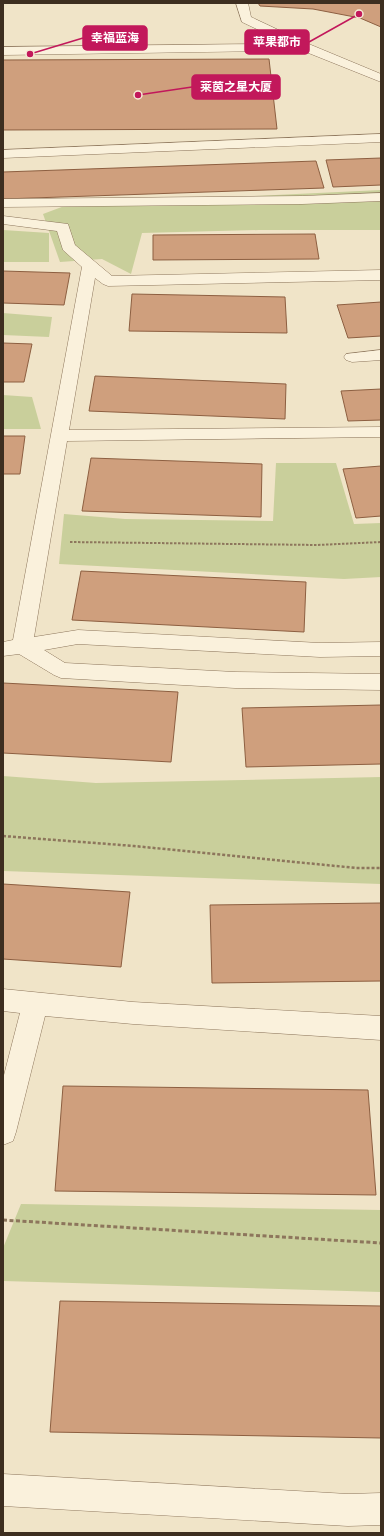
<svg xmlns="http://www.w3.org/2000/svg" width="384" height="1536" viewBox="0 0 384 1536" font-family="'IBM Plex Serif','Noto Sans SC',serif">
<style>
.green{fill:#c9cf9b}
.building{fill:#cf9f7d;stroke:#8d5f41}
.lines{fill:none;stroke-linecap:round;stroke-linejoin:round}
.minor-casing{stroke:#8d765c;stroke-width:1}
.path-far2{stroke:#8d765c;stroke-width:2;stroke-dasharray:2.5 1.5;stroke-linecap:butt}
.path-far1{stroke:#8d765c;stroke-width:2.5;stroke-dasharray:3 2;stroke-linecap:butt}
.path{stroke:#8d765c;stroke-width:3;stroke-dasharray:4 2.5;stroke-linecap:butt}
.minor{fill:#faf1dc;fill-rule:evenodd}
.leader{fill:none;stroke:#c2185b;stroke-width:1.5}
.callout-dot{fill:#c2185b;stroke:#f7eed8;stroke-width:1.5}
.callout{fill:#c2185b;stroke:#c2185b;stroke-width:1.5}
.callout-label{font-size:12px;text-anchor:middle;font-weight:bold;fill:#fff}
</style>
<rect width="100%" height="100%" fill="#f0e4c8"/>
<!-- green -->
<path class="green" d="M381 190V230H259L142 233 131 274 102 259 60 262 43 214 67 205Z
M3 230 49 233V262H3Z
M3 313 52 317 49 337 3 335Z
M3 395 32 397 41 429H3Z
M276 463H336L354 524 381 523V577L344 579 59 564 64 514 125 519 273 521Z
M3 776 96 783 381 777V884L3 871Z
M21 1204 381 1210V1292L3 1281V1248Z"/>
<!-- building -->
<path class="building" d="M258 3H381V27L360 18 313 9 260 6Z
M269 59 277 129 3 130V60Z
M381 158V185L333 187 326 160Z
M316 161 324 188 3 199V172Z
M315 234 319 259 153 260V235Z
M3 271 70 273 64 305 3 303Z
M132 294 285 297 287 333 129 331Z
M381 302V336L348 338 337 305Z
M3 343 32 344 24 382H3Z
M95 376 286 384 285 419 89 411Z
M381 389V420L348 421 341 391Z
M3 436H25L20 474H3Z
M91 458 262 464 261 517 82 511Z
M381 466V516L356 518 343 469Z
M81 571 306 582 304 632 72 620Z
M3 683 178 692 171 762 3 753Z
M381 705V764L246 767 242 708Z
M3 884 130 892 121 967 3 959Z
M381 903V981L212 983 210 905Z
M63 1086 368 1090 376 1195 55 1191Z
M60 1301 381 1306V1438L50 1432Z"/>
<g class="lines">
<!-- minor casing -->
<g class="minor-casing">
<path id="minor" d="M236 3H248L251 17 304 42 381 74V82L296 48 242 22Z
M262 44 266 45 268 48 266 51 3 55V47Z
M381 134V142L3 158V150Z
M381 193V201L302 204 3 207V199L302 196Z
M3 216 68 224 75 245 112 276 381 270V280L108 286 103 284 95 278 69 430 381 427V437L67 441 34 637 78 630 320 643 381 642V656L320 657 78 644 44 650 65 663 235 672 381 674V690L235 688 61 678 54 675 19 654 3 656V642L13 640 82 267 63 250 57 231 3 224Z
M381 350V360L352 362 346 360 344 357 346 354Z
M3 989 133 1002 381 1016V1040L133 1024 45 1016 16 1132 13 1141 3 1145V1079L20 1013 3 1011Z
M3 1474 348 1494 381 1493V1525L348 1526 3 1506Z"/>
</g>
<!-- path-far2 -->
<path class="path-far2" d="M70 542 317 545 381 542"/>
<!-- path-far1 -->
<path class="path-far1" d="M3 836 134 846 356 868H381"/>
<!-- path -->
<path class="path" d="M3 1220 381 1243"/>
<!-- minor -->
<use href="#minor" class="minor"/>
</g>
<!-- callouts -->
<path class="leader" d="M30 54L83 38M359 14L309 42M138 95L192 87"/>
<g class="callout-dot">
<circle cx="30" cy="54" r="4"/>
<circle cx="359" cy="14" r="4"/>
<circle cx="138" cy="95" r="4"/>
</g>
<g class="callout">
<rect x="83" y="26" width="64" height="24" rx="4"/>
<rect x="245" y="30" width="64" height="24" rx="4"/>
<rect x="192" y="75" width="88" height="24" rx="4"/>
</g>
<g class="callout-label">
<text x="115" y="42">幸福蓝海</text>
<text x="277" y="46">苹果都市</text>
<text x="236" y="91">莱茵之星大厦</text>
</g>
<!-- border -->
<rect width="384" height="1536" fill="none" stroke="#3d2e20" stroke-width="8"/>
</svg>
